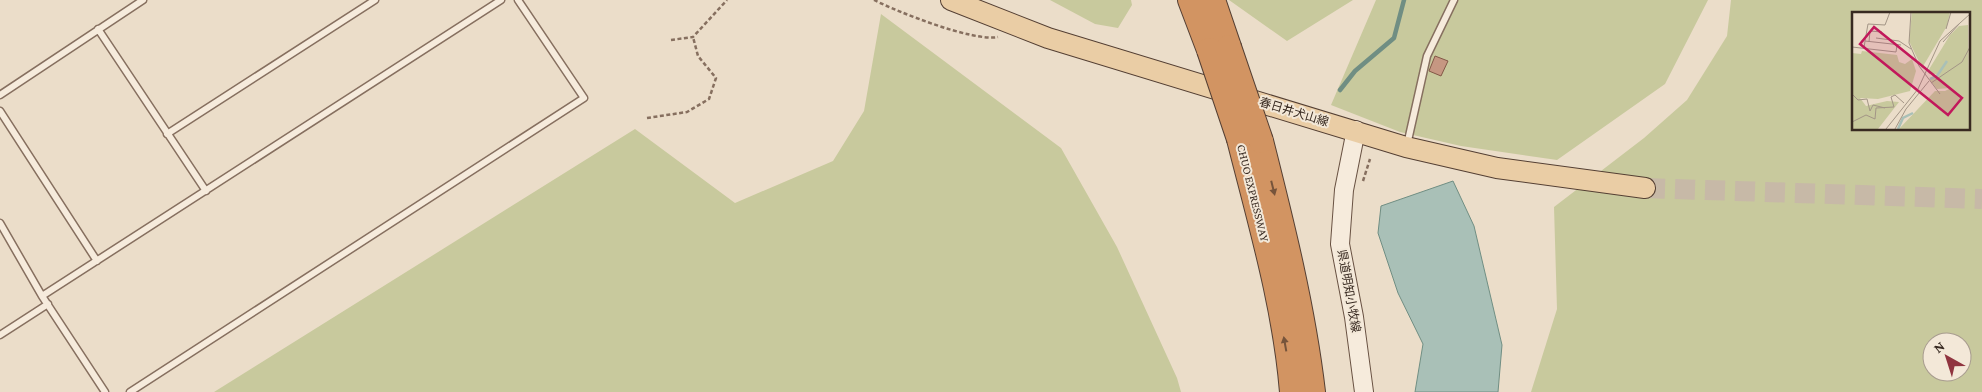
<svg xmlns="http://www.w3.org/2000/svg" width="1982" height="392" viewBox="0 0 1982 392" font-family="'Crimson Pro','Noto Sans JP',serif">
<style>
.green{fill:#c8c99d;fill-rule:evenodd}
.water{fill:#a9c0b7;stroke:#708e83}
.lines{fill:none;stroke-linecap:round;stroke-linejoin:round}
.stream{stroke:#708e83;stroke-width:4.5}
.building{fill:#c69782;stroke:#835847}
.primary-tunnel{stroke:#c7b9a7;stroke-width:20;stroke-dasharray:20 10;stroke-linecap:butt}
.lane-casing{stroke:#866f5f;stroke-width:9}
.secondary-casing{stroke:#685142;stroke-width:20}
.primary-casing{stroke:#543f33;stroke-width:22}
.highway-casing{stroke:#543f33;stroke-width:26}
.path{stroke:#866f5f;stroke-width:2.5;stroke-dasharray:4 2.5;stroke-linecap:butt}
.lane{stroke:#f6ebdc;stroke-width:6}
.secondary{stroke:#f6ebdc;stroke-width:18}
.primary{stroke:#eacda5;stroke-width:20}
.highway{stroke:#d29462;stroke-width:24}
.highway-bridge-casing{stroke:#543f33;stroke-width:26;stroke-linecap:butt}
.highway-bridge{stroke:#d29462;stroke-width:24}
.oneway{fill:#76543b}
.labels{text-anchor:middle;stroke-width:4;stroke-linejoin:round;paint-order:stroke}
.street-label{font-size:12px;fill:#382a21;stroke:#f3e8d8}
.inset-river{fill:none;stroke:#a9c0b7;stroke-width:2.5}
.inset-road{fill:none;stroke:#a39586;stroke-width:1}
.view{fill:#c2185b;fill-opacity:0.15;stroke:#c2185b;stroke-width:2.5}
.inset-edge{fill:none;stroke:#382a21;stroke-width:2.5}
</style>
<rect width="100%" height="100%" fill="#ebddc9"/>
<!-- green -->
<path class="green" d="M1050 0H1131L1132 5 1118 28 1095 24Z
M1229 0H1353L1287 41Z
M1376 0H1708L1665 84 1557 160 1461 146 1400 132 1331 105Z
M1731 0H1982V392H1531L1557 309 1554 207 1644 138 1687 100 1727 36ZM1853 14H1968V129H1853ZM1932 342H1962V372H1932Z
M881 14 1061 148 1117 247 1177 378 1181 392H214L635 129 735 203 833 161 864 111Z"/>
<!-- water -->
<path class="water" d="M1453 181 1474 226 1502 345 1498 392H1415L1423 344 1398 293 1378 233 1381 206Z"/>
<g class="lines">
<!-- stream -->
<path class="stream" d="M1340 90 1355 71 1394 38 1404 0"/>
</g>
<!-- building -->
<path class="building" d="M1435 56 1448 61 1441 76 1429 71Z"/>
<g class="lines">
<!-- primary-tunnel -->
<path class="primary-tunnel" d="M1645 188 1982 199"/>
<!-- lane casing -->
<g class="lane-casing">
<path id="lane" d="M98 29 206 191
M0 95 143 0
M0 111 97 261
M167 134 375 0
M1407 145 1427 56 1454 0
M0 223 42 296
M0 335 48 304
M105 392 42 296 501 0
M130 392 584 98 518 0"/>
</g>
<!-- secondary casing -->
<g class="secondary-casing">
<path id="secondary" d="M1356 130 1344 190 1340 244 1354 317 1364 392"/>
</g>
<!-- primary casing -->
<g class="primary-casing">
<path id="primary" d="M951 0 1048 38 1406 147 1497 168 1645 188"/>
</g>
<!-- highway casing -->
<g class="highway-casing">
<path id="highway" d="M1190 0 1209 50
M1213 0 1229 47
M1239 139C1260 222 1285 306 1292 392
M1261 141C1282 224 1303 307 1313 392"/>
</g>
<!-- path -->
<path class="path" d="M874 0C898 12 973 42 998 37
M671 40 693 37 727 0
M647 118 687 112 709 99 716 78 698 56 693 37
M1363 181 1370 159"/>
<!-- lane -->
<use href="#lane" class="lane"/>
<!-- secondary -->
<use href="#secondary" class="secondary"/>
<!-- primary -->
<use href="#primary" class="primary"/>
<!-- highway -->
<use href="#highway" class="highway"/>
<!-- highway-bridge casing -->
<g class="highway-bridge-casing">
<path id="highway-bridge" d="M1229 47 1261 141
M1209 50 1239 139"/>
</g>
<!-- highway-bridge -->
<use href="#highway-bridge" class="highway-bridge"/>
</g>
<!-- one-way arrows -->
<defs><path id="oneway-solid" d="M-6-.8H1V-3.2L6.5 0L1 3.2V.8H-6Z" transform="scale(1.25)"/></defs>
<g class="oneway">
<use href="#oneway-solid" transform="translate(1273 188) rotate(76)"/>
<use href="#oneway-solid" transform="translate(1285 344) rotate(-100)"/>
</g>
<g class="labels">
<!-- street labels -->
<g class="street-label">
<text transform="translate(1294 112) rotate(17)" y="4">春日井犬山線</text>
<text transform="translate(1253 193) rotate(76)" y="4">CHUO EXPRESSWAY</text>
<text transform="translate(1349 291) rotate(80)" y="4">県道明知小牧線</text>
</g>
</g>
<!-- overview -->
<g transform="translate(1852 12)">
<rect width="118" height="118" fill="#ebddc9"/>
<path d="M60 0H98L95 14 70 56 57 29ZM116 13 117 117H47L83 79H93L99 76 85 77 77 67 85 62H77L76 59 98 23 107 14ZM10 39 45 43 47 50 53 52 60 47 64 59 58 79 26 87 8 86 14 94 35 89 47 90 26 117H0V41L9 42Z" fill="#c8c99d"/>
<path class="inset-river" d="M78 67 85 64 95 49M46 117 51 106 61 101"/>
<path class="inset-road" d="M59 0 57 31 67 54 88 82M94 17 99 0M24 26 47 29 59 37M13 29 16 12 33 13 38 0M17 30 18 19 30 20M91 30 107 12M0 35 44 40 45 33M12 36 13 29 49 33M79 71 110 50 118 35M0 82 6 88 15 87 18 99 21 93 33 96M0 110 14 103 23 107 24 96 42 95 39 85 43 83 52 91M34 117 66 77 88 29 118 2M43 117 54 97 77 69"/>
<path class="view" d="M22 15 110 86 96 103 8 32Z"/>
<rect width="118" height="118" class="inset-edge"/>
</g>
<!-- north arrow -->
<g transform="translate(1947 357) rotate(321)"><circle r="24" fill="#f3e8d8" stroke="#a89c8f"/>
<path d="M0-4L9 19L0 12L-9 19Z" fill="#90343f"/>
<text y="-8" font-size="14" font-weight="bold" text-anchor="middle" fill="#382a21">N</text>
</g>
</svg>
